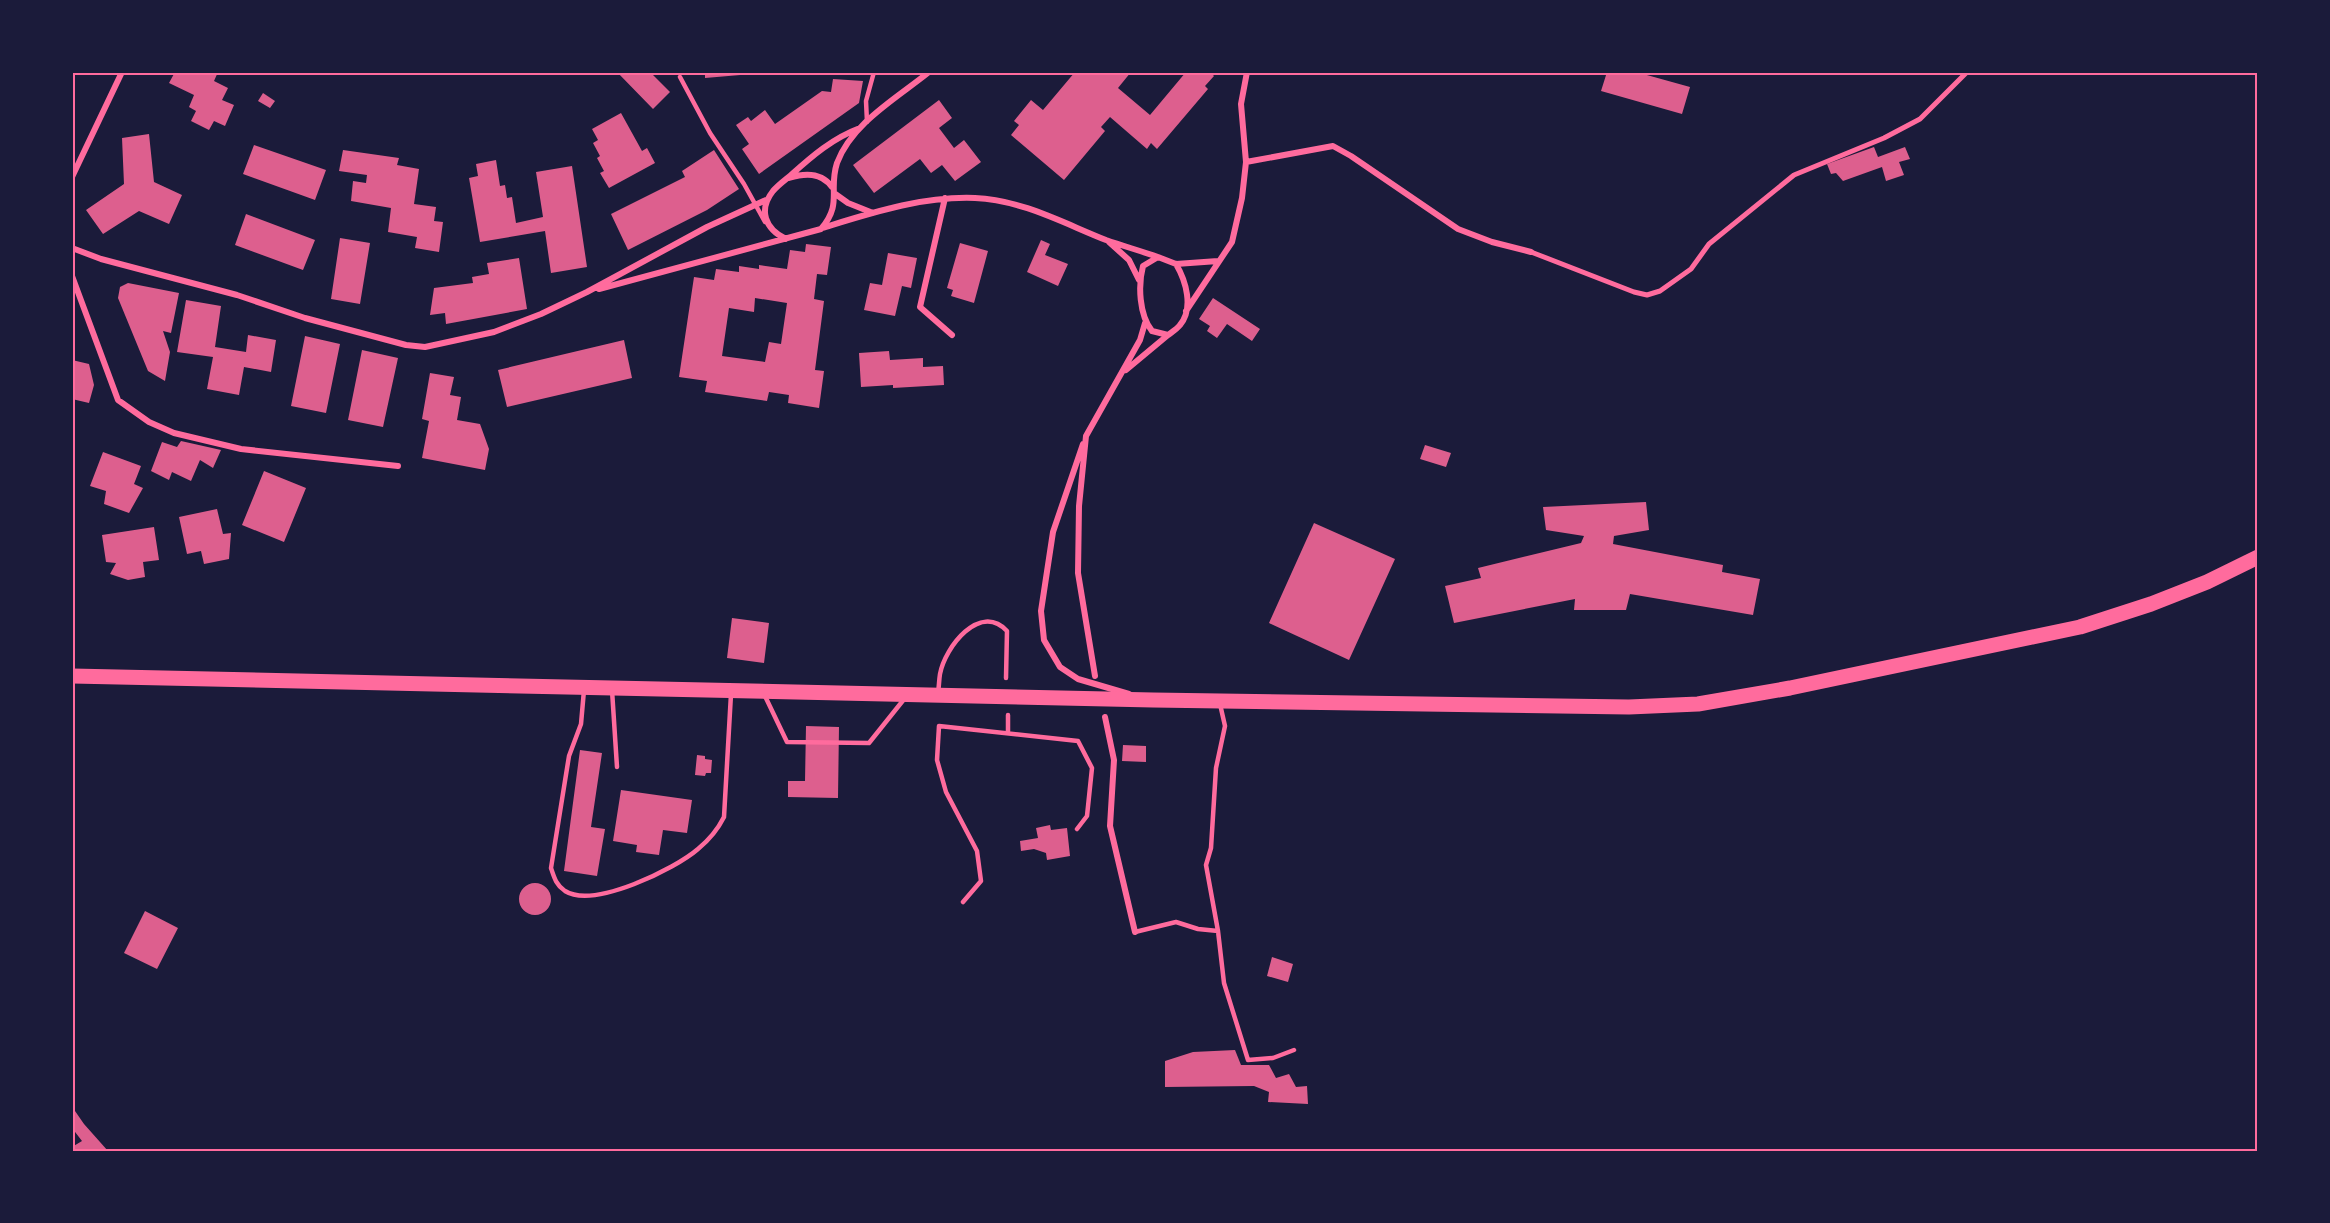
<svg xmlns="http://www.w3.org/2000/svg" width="2330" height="1223" viewBox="0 0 2330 1223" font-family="Roboto,sans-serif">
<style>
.building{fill:#dd5f8e;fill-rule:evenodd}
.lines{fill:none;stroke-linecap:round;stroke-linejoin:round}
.service{stroke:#ff6b9d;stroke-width:4.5}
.pedestrian{stroke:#ff6b9d;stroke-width:5}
.minor{stroke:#ff6b9d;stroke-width:6}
.primary{stroke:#ff6b9d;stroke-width:15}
.neatline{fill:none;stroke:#ff6b9d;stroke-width:2}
</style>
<rect width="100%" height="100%" fill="#1b1b3a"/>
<!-- building -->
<path class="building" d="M175 72H218L214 81 228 88 222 100 234 105 225 126 214 121 209 130 191 121 196 111 189 107 194 95 169 83Z
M617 72H650L670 92 653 109Z
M705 72H752V74L705 78Z
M1075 72H1131L1118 88 1150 115 1186 72H1210L1214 76 1205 86 1208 89 1157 149 1151 143 1147 149 1110 117 1101 127 1105 131 1064 180 1011 135 1019 125 1014 121 1031 100 1043 110Z
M1607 72H1636L1690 87 1682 114 1601 91Z
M833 79 863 81 859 103 759 174 742 149 749 144 736 125 748 117 751 121 765 110 775 124 822 91 831 92Z
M263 93 275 101 270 108 258 101Z
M939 100 952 118 939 128 954 148 964 140 981 162 955 181 942 165 931 173 920 159 874 193 853 165Z
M621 113 642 151 647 148 655 163 609 188 600 173 604 171 597 158 600 156 593 143 598 140 592 129Z
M149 134 154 182 182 195 169 224 139 211 103 234 86 210 124 184 122 138Z
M254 145 326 170 315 200 243 174Z
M1874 147 1878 157 1905 147 1910 159 1899 162 1904 175 1886 181 1882 167 1843 181 1836 173 1831 174 1827 164Z
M343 150 399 158 397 165 419 169 414 204 436 207 434 221 443 222 439 252 415 248 417 237 388 232 391 208 351 201 353 181 366 183 367 175 339 171Z
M714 150 739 189 707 210 628 250 611 214 685 177 682 171Z
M496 160 500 186 505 185 507 198 512 197 516 223 543 217 536 172 572 166 587 267 551 273 545 231 480 242 469 178 478 176 476 164Z
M246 214 315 240 303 270 235 245Z
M340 238 370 243 360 304 331 299Z
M1041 240 1050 244 1045 255 1068 264 1058 286 1027 272Z
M960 243 988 251 974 303 951 296 953 290 947 288Z
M806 244 831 247 827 275 817 274 814 299 824 301 815 370 824 371 819 408 788 403 789 395 769 392 767 401 705 392 707 381 679 377 694 277 714 280 716 269 739 272V266L759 269V265L787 269 790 250 805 252ZM755 298 787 303 781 344 769 342 765 362 722 356 729 308 754 312Z
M888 253 917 258 911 288 902 286 895 316 864 310 870 283 882 285Z
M519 258 527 309 446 324 445 313 430 315 434 288 473 283 472 277 489 274 487 263Z
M128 283 179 293 171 333 163 331 170 352 165 381 148 371 118 298 120 287Z
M1213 298 1260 329 1252 341 1227 324 1217 338 1207 331 1210 326 1199 319Z
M186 300 221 306 215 347 246 352 248 335 276 340 271 372 244 367 239 395 207 389 213 357 177 352Z
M305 336 340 344 326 413 291 406Z
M624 340 632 378 507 407 498 370Z
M362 350 398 358 383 427 348 420Z
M889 351 890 360 923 358V367L943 366 944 385 893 388V385L861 387 859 353Z
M72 360 89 364 94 385 89 403 72 399Z
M430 373 454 377 450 395 461 397 457 420 480 424 489 449 485 470 422 458 429 421 422 419Z
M181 441 221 450 213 468 200 460 191 481 172 472 169 480 151 471 162 442 177 447Z
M1425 445 1451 453 1446 467 1420 459Z
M103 452 141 466 134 484 143 488 129 513 104 504 106 491 90 486Z
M264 471 306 488 284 542 242 525Z
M1646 502 1649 530 1614 536 1613 544 1723 565 1722 572 1760 579 1753 615 1630 594 1626 610H1574L1575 599 1454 623 1445 586 1481 578 1478 568 1581 543 1584 536 1546 530 1543 507Z
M217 509 223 534 231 533 229 559 204 564 201 551 187 554 179 517Z
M1314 523 1395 559 1349 660 1269 623Z
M154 527 159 560 143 562 145 577 128 580 110 574 116 563 106 562 102 535Z
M732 618 769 623 764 663 727 658Z
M806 726 839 727 838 798 788 797V781H805Z
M1123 745 1146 746V762L1122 761Z
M580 750 602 753 591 827 605 829 597 876 564 871Z
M697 755 705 756V759L712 760 711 773H706L705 776 695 775Z
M621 790 692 800 687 833 663 830 659 855 636 852 637 845 613 841Z
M1050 825 1051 830 1067 828 1070 856 1047 860 1046 853 1034 849 1021 851 1020 841 1038 838 1036 828Z
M519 899a16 16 0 1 1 32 0a16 16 0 1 1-32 0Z
M145 911 178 928 157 969 124 953Z
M1272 957 1293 964 1288 982 1267 976Z
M1235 1050 1241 1065H1269L1276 1078 1289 1074 1296 1087 1307 1086 1308 1104 1268 1102 1269 1092 1254 1086 1165 1087V1061L1193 1052Z
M75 1111 84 1124 108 1151H72V1147L82 1141 72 1128V1113Z"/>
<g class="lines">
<!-- service -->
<path class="service" d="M680 77 710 133 744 184 765 222
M867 122 866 101 874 72
M584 690 581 724 569 756 551 868C554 877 556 885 565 891 594 909 675 869 698 849 709 840 718 829 724 817L731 694
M612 690 617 767
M938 693C939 687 939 680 940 674 945 647 980 602 1007 631L1006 678
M764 694 787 742 869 743 905 698
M1220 704 1225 726 1216 768 1211 848 1206 865 1218 931 1224 983 1248 1060 1273 1058 1294 1050
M1008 715V733
M963 902 981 881 977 851 946 792 937 760 939 726 1078 741 1092 768 1087 816 1077 829
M1135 932 1176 922 1198 929 1218 931"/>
<!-- pedestrian -->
<path class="pedestrian" d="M1531 252 1634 292 1647 295 1660 291 1691 269 1709 244 1794 175 1884 138 1920 119 1967 72"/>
<!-- minor -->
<path class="minor" d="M1246 162 1241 104 1247 72
M72 177 122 72
M789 178C805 173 821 172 832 187
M834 193 848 203 873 213
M945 198 920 307 952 335
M822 228C871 213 922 196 975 198 1022 200 1063 223 1106 240 1123 246 1141 251 1158 257
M786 239C765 229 758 210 773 191 778 185 785 180 791 175 812 156 833 138 860 128
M1109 242 1129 260 1139 280
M72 248 101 259 237 295 305 318 406 345 425 347 494 332 541 314 587 292 707 227 766 200
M1176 264C1186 281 1194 308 1180 325 1177 329 1172 332 1168 335L1152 331C1139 315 1138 285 1143 266L1158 257 1176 264 1218 261
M72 276 118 400 149 422 174 433 241 449 398 466
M599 289 821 229C843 203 828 191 837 163 852 123 897 98 929 72
M1186 311 1232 242 1242 198 1246 162 1333 146 1351 156 1458 229 1492 242 1531 252
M1126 370 1168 335
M1083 444 1053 532 1041 611 1044 640 1060 667 1078 679 1129 694
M1095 676 1078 573 1079 506 1086 436 1140 340 1145 323
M1105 717 1114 760 1110 826 1135 932"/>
<!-- primary -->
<path class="primary" d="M72 676 1153 700 1629 707 1698 704 1790 688 2080 627 2151 604 2207 582 2258 557"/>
</g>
<!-- border -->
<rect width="2330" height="1223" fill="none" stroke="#1b1b3a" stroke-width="147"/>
<rect x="74" y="74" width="2182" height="1076" class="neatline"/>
</svg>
